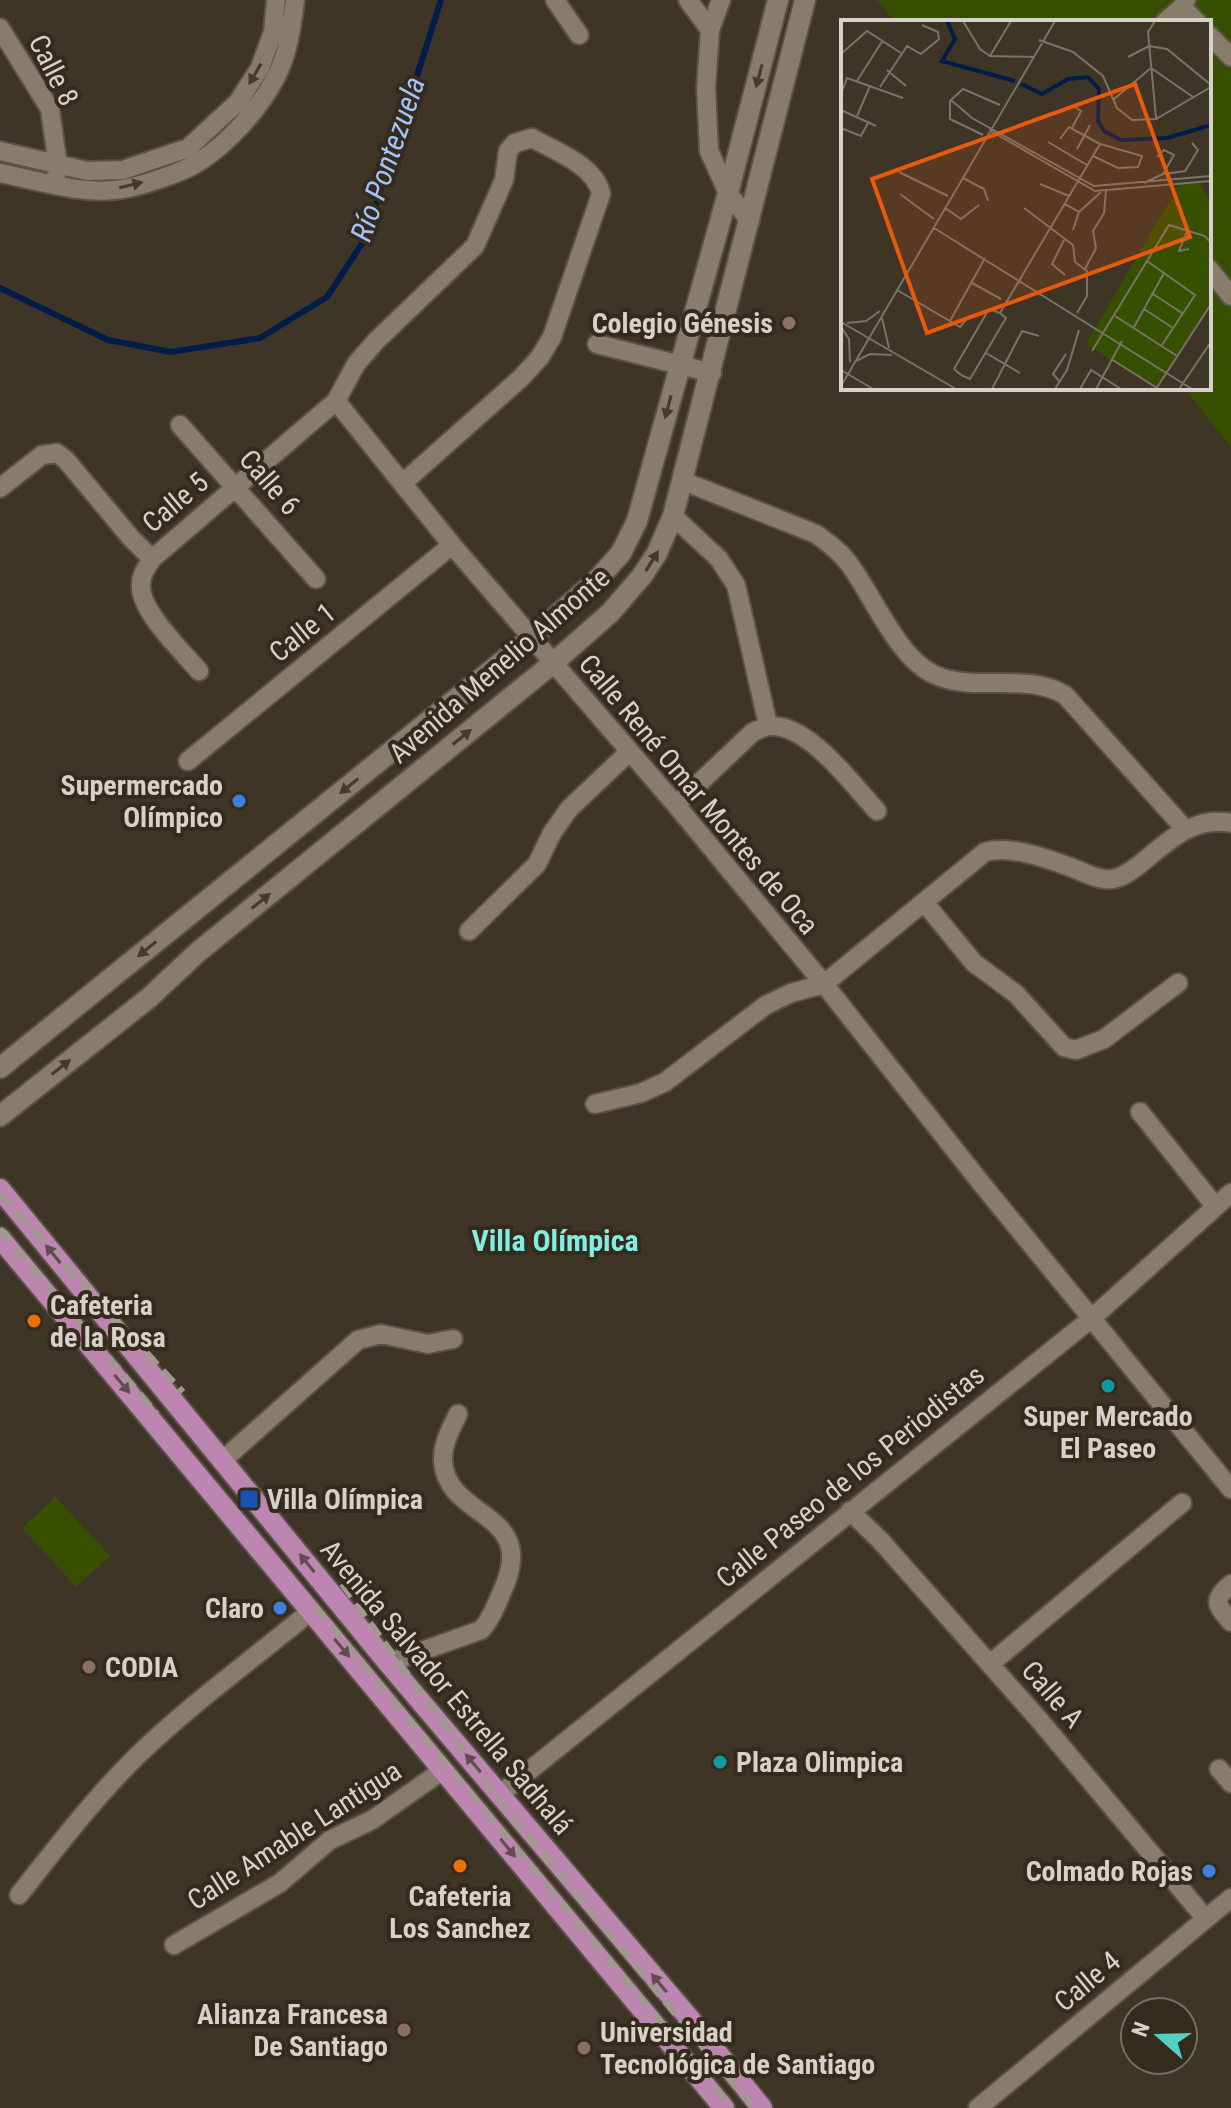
<svg xmlns="http://www.w3.org/2000/svg" width="1231" height="2108" viewBox="0 0 1231 2108" font-family="'Roboto Condensed',sans-serif">
<style>
.green{fill:#374f01}
.lines{fill:none;stroke-linecap:round;stroke-linejoin:round}
.stream{stroke:#001d49;stroke-width:6}
.minor-casing{stroke:#5b5247;stroke-width:22}
.tertiary-casing{stroke:#5b5247;stroke-width:24}
.primary-casing{stroke:#5b5247;stroke-width:24}
.minor{stroke:#887c6d;stroke-width:18}
.tertiary{stroke:#887c6d;stroke-width:20}
.primary{stroke:#bc86b1;stroke-width:20}
.rail{stroke:#a1998f;stroke-width:6;stroke-dasharray:16 8;stroke-linecap:butt}
.oneway{fill:#463b2d}
.oneway2{fill:#644b51}
.education-dot{fill:#8d6e63;stroke:#352b1d;stroke-width:3}
.shop-dot{fill:#3f7fe0;stroke:#352b1d;stroke-width:3}
.food-dot{fill:#e8710a;stroke:#352b1d;stroke-width:3}
.culture-dot{fill:#0f9aa8;stroke:#352b1d;stroke-width:3}
.transit-dot{fill:#1a4fb4;stroke:#352b1d;stroke-width:3}
.labels{text-anchor:middle;stroke-width:8;stroke-linejoin:round;paint-order:stroke}
.street-label{font-size:28px;fill:#d8d1c9;stroke:#352b1d}
.poi-label{font-size:28px;font-weight:bold;fill:#d8d1c9;stroke:#352b1d;text-anchor:end}
.water-label{font-size:30px;font-style:italic;fill:#9ec4f9;stroke:#352b1d}
.neighbourhood-label{font-size:30px;font-weight:bold;fill:#84ede2;stroke:#352b1d}
.inset-river{fill:none;stroke:#001d49;stroke-width:4}
.inset-road{fill:none;stroke:#7c7368;stroke-width:2}
.view{fill:#e8590c;fill-opacity:0.15;stroke:#e8590c;stroke-width:4}
.inset-edge{fill:none;stroke:#d8d1c9;stroke-width:4}
</style>
<rect width="100%" height="100%" fill="#3f3527"/>
<!-- green -->
<path class="green" d="M877 0H1231V447L1184 388H1209V22H895Z
M56 1497 110 1556 76 1587 22 1528Z"/>
<g class="lines">
<!-- stream -->
<path class="stream" d="M0 288 108 340 171 352 260 338 327 297 365 239 441 0"/>
<!-- minor casing -->
<g class="minor-casing">
<path id="minor" d="M555 0 579 35
M688 0 710 30 706 88 709 151 728 193 750 221
M1182 7 1197 22
M1165 22 1182 7 1186 0
M0 28 50 109 58 166 56 175
M710 30 721 0
M1209 35 1231 57
M0 151 87 171 123 170 188 148 238 102 260 68 273 32 276 0
M0 173C41 181 85 197 128 188 146 184 181 173 197 163 228 144 259 109 276 77 288 54 292 26 295 0
M1209 269 1231 296
M597 344 712 373
M180 425 316 579
M683 481 816 534C830 544 843 554 852 568 875 600 898 657 933 674 975 694 1024 671 1065 695L1185 829
M404 482 522 377 540 357 552 337 601 194C596 166 555 151 532 138L515 143 508 151 504 180 475 246 376 341 356 364 336 401 452 545 676 805 824 984 981 1183 1231 1489
M0 488 42 455 57 453 66 460 131 538 152 559
M673 516 719 559 736 585 768 725
M199 671C182 651 143 614 141 588 140 576 146 568 152 559L336 401
M188 761 452 545
M676 805 753 732C758 730 765 726 770 726 809 724 852 784 877 811
M924 902 974 963 1016 994 1064 1047 1076 1050 1104 1039 1178 983
M469 931 537 864 552 833 569 809 629 752
M595 1104 641 1093 665 1082 766 1005 791 993 824 984 985 852C1010 845 1046 858 1070 867 1083 871 1097 881 1112 879 1122 878 1131 871 1139 865 1166 843 1193 815 1231 823
M1140 1112 1215 1206
M223 1460 358 1340 381 1334 428 1344 453 1339
M850 1511 880 1540 1041 1722 1206 1919
M1231 1584C1212 1601 1216 1604 1231 1622
M388 1663 481 1630C492 1618 497 1603 504 1587 537 1510 447 1520 443 1461 442 1444 451 1429 458 1414
M990 1664 1182 1503
M1219 1769 1231 1783
M499 1795 1092 1318 1231 1193
M19 1895C57 1847 94 1798 138 1755 192 1703 253 1659 311 1611
M174 1945 280 1883 330 1840 372 1820 443 1770
M978 2108 1231 1898"/>
</g>
<!-- tertiary casing -->
<g class="tertiary-casing">
<path id="tertiary" d="M0 1068 530 639 597 580 621 553 637 521 728 193 778 0
M0 1116 150 997 198 952 552 664 610 613 642 576 657 553 673 516 805 0"/>
</g>
<!-- primary casing -->
<g class="primary-casing">
<path id="primary" d="M0 1189 388 1663 690 2019 762 2108
M0 1238 724 2108"/>
</g>
<!-- minor -->
<use href="#minor" class="minor"/>
<!-- tertiary -->
<use href="#tertiary" class="tertiary"/>
<!-- primary -->
<use href="#primary" class="primary"/>
<!-- rail -->
<path class="rail" d="M0 1194 183 1392
M0 1229 157 1414
M342 1584 505 1808 753 2108
M315 1606 732 2108"/>
</g>
<!-- one-way arrows -->
<defs><path id="oneway-solid" d="M-6-.8H1V-3.2L6.5 0L1 3.2V.8H-6Z" transform="scale(2)"/></defs>
<g class="oneway">
<use href="#oneway-solid" transform="translate(255 74) rotate(120)"/>
<use href="#oneway-solid" transform="translate(759 76) rotate(105)"/>
<use href="#oneway-solid" transform="translate(131 185) rotate(-13)"/>
<use href="#oneway-solid" transform="translate(668 407) rotate(105)"/>
<use href="#oneway-solid" transform="translate(652 561) rotate(-58)"/>
<use href="#oneway-solid" transform="translate(462 737) rotate(-39)"/>
<use href="#oneway-solid" transform="translate(349 786) rotate(141)"/>
<use href="#oneway-solid" transform="translate(261 901) rotate(-39)"/>
<use href="#oneway-solid" transform="translate(147 949) rotate(141)"/>
<use href="#oneway-solid" transform="translate(61 1067) rotate(-38)"/>
</g>
<g class="oneway2">
<use href="#oneway-solid" transform="translate(53 1254) rotate(-129)"/>
<use href="#oneway-solid" transform="translate(122 1384) rotate(50)"/>
<use href="#oneway-solid" transform="translate(307 1563) rotate(-129)"/>
<use href="#oneway-solid" transform="translate(342 1648) rotate(50)"/>
<use href="#oneway-solid" transform="translate(473 1763) rotate(-130)"/>
<use href="#oneway-solid" transform="translate(508 1848) rotate(51)"/>
<use href="#oneway-solid" transform="translate(659 1983) rotate(-130)"/>
</g>
<!-- markers -->
<g class="education-dot">
<circle cx="789" cy="323" r="8"/>
<circle cx="89" cy="1667" r="8"/>
<circle cx="404" cy="2030" r="8"/>
<circle cx="584" cy="2048" r="8"/>
</g>
<g class="shop-dot">
<circle cx="239" cy="801" r="8"/>
<circle cx="280" cy="1608" r="8"/>
<circle cx="1209" cy="1871" r="8"/>
</g>
<g class="food-dot">
<circle cx="34" cy="1321" r="8"/>
<circle cx="460" cy="1866" r="8"/>
</g>
<g class="culture-dot">
<circle cx="1108" cy="1386" r="8"/>
<circle cx="720" cy="1762" r="8"/>
</g>
<rect class="transit-dot" x="239" y="1489" width="20" height="20" rx="4"/>
<g class="labels">
<!-- street labels -->
<g class="street-label">
<text transform="translate(54 70) rotate(63)" y="10">Calle 8</text>
<text transform="translate(270 482) rotate(49)" y="10">Calle 6</text>
<text transform="translate(175 502) rotate(-40)" y="10">Calle 5</text>
<text transform="translate(302 632) rotate(-39)" y="10">Calle 1</text>
<text transform="translate(499 665) rotate(-41)" y="10">Avenida Menelio Almonte</text>
<text transform="translate(699 794) rotate(50)" y="10">Calle René Omar Montes de Oca</text>
<text transform="translate(850 1476) rotate(-39)" y="10">Calle Paseo de los Periodistas</text>
<text transform="translate(447 1687) rotate(50)" y="10">Avenida Salvador Estrella Sadhalá</text>
<text transform="translate(1053 1694) rotate(49)" y="10">Calle A</text>
<text transform="translate(294 1835) rotate(-33)" y="10">Calle Amable Lantigua</text>
<text transform="translate(1087 1981) rotate(-40)" y="10">Calle 4</text>
</g>
<!-- poi labels -->
<g class="poi-label">
<text x="773" y="333">Colegio Génesis</text>
<text x="223" y="795">Supermercado<tspan x="223" dy="32">Olímpico</tspan></text>
<text x="50" y="1315" text-anchor="start">Cafeteria<tspan x="50" dy="32">de la Rosa</tspan></text>
<text x="1108" y="1426" text-anchor="middle">Super Mercado<tspan x="1108" dy="32">El Paseo</tspan></text>
<text x="267" y="1509" text-anchor="start">Villa Olímpica</text>
<text x="264" y="1618">Claro</text>
<text x="105" y="1677" text-anchor="start">CODIA</text>
<text x="736" y="1772" text-anchor="start">Plaza Olimpica</text>
<text x="1193" y="1881">Colmado Rojas</text>
<text x="460" y="1906" text-anchor="middle">Cafeteria<tspan x="460" dy="32">Los Sanchez</tspan></text>
<text x="388" y="2024">Alianza Francesa<tspan x="388" dy="32">De Santiago</tspan></text>
<text x="600" y="2042" text-anchor="start">Universidad<tspan x="600" dy="32">Tecnológica de Santiago</tspan></text>
</g>
<!-- water labels -->
<g class="water-label">
<text transform="translate(388 159) rotate(-71)" y="10">Río Pontezuela</text>
</g>
<!-- neighbourhood labels -->
<g class="neighbourhood-label">
<text x="555" y="1251">Villa Olímpica</text>
</g>
</g>
<!-- overview -->
<g transform="translate(841 20)">
<rect width="370" height="370" fill="#3f3527"/>
<path d="M359 163 370 185V282L314 368 245 324 338 165Z" fill="#374f01"/>
<path class="inset-river" d="M106 1 114 19 101 41 174 61M180 64 201 74 227 59 247 57 258 69 257 101 263 111 280 120 326 118 370 105"/>
<path class="inset-road" d="M122 1 139 29 149 36 193 37M314 1 307 12 315 98M198 20 232 32 262 56 276 88 291 100 315 99 370 67M0 34 26 11 60 33M149 36 170 1M287 37 308 26 326 29 370 65M46 50 65 66M16 61 42 20M39 67 66 26 80 34 98 19 97 12 81 5M0 74 6 58 62 78M273 79 310 48 352 77M110 80 131 98 253 166 370 156M0 90 35 106M16 96 29 66M0 108 20 116 28 101M231 108 240 91 232 86M148 110 254 171 370 161M142 115 109 99V81L122 69 159 85M219 119 228 107 259 124M207 122 246 145M236 129 249 105M58 152 107 176M323 154 344 151 357 130 351 123M122 158 143 169 147 181M303 163 322 154 333 135 323 130 316 137M199 164 228 176M59 174 93 199M224 184 238 192 232 210M104 188 120 199 138 185M183 188 232 225 234 242 246 251V276L236 293M238 192 260 172M93 208 351 369M346 211 338 231 348 229M223 220 211 244 224 255M306 241 354 275 321 325M244 249 255 228 252 211 263 193 265 171M131 263 160 279M56 270 119 307 128 296M312 274 341 293M303 289 332 308M159 293 259 124 301 136 297 147 277 148 252 136M274 296 336 336M41 298 48 328M109 301 144 238M0 302 115 369M6 303 25 301 39 291M0 307 8 319 9 342M293 307 323 253M251 331 328 205 364 216 370 223M145 333 179 353M270 339 316 368M15 341 29 334 51 335M0 350 32 369M120 355 113 349 148 289 159 293M120 355 129 359 165 298 159 293M219 362 212 354 225 334M0 366 214 1M151 369 181 311 198 316M214 369 226 350 238 310M239 369 250 350 280 369M255 369 281 321M315 369 370 284M338 369 370 322"/>
<path class="view" d="M294 64 349 217 86 313 31 159Z"/>
<rect width="370" height="370" class="inset-edge"/>
</g>
<!-- north arrow -->
<g transform="translate(1159 2036) rotate(290)"><circle r="38" fill="#352b1d" stroke="#766d62" stroke-width="2"/>
<path d="M0-6L14 30L0 20L-14 30Z" fill="#57cec2"/>
<text y="-12" font-size="22" font-weight="bold" text-anchor="middle" fill="#d8d1c9">N</text>
</g>
</svg>
